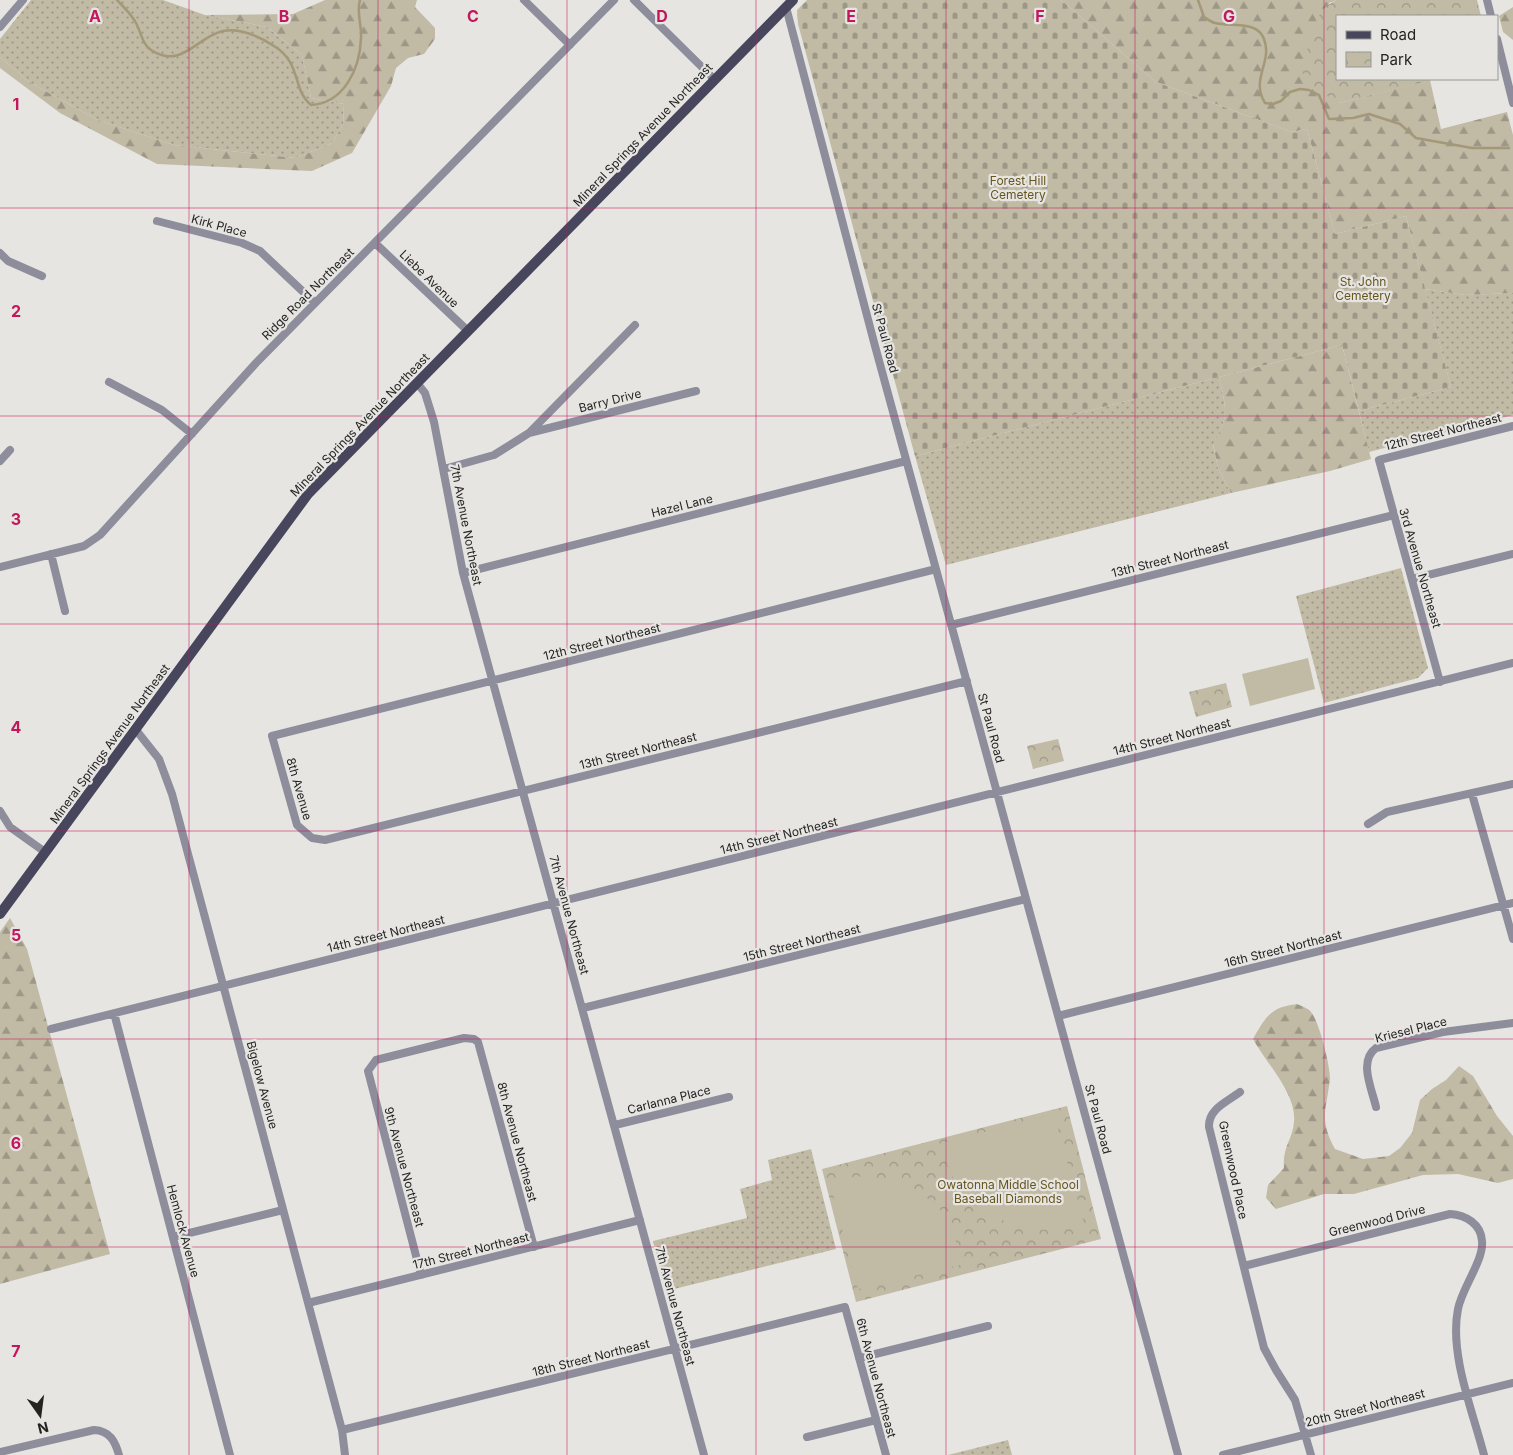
<svg xmlns="http://www.w3.org/2000/svg" width="1513" height="1455" viewBox="0 0 1513 1455" font-family="Inter,sans-serif">
<style>
.grass{fill:url(#grass-dots)}
.forest{fill:url(#forest-firs)}
.cemetery{fill:url(#cemetery-stones)}
.park{fill:url(#park-crowns)}
.garden{fill:#c1baa5}
.lines{fill:none;stroke-linecap:round;stroke-linejoin:round}
.stream{stroke:#a39878;stroke-width:2.5}
.minor{stroke:#8d8d9b;stroke-width:8}
.major{stroke:#47465d;stroke-width:10}
.grid{fill:none;stroke:#c2185b;stroke-width:1;stroke-opacity:0.55}
.labels{text-anchor:middle;stroke-width:4.5;stroke-linejoin:round;paint-order:stroke}
.street-label{font-size:12px;fill:#232322;stroke:#e6e5e2}
.park-label{font-size:12px;fill:#67551e;stroke:#e6e5e2}
.grid-label{font-size:16px;text-anchor:middle;font-weight:bold;fill:#c2185b;stroke:#e6e5e2;stroke-width:4.5;stroke-linejoin:round;paint-order:stroke}
</style>
<defs>
<pattern id="grass-dots" width="8" height="8" patternUnits="userSpaceOnUse" patternTransform="scale(1.25)"><rect width="8" height="8" fill="#c1baa5"/><path d="M2 2h.1M6 6h.1" fill="none" stroke="#9c9786" stroke-width="1.8" stroke-linecap="round"/></pattern>
<pattern id="forest-firs" width="22" height="20" patternUnits="userSpaceOnUse" patternTransform="scale(1.25)"><rect width="22" height="20" fill="#c1baa5"/><path d="M5 1l3.5 6h-7zM16 11l3.5 6h-7z" fill="#9c9786"/></pattern>
<pattern id="cemetery-stones" width="16" height="16" patternUnits="userSpaceOnUse" patternTransform="scale(1.25)"><rect width="16" height="16" fill="#c1baa5"/><path d="M2 7V4a2 2 0 0 1 4 0v3zM10 15v-3a2 2 0 0 1 4 0v3z" fill="#9c9786"/></pattern>
<pattern id="park-crowns" width="20" height="18" patternUnits="userSpaceOnUse" patternTransform="scale(1.25)"><rect width="20" height="18" fill="#c1baa5"/><path d="M2 6a3 3 0 1 1 6 0M12 15a3 3 0 1 1 6 0" fill="none" stroke="#9c9786"/></pattern>
</defs>
<rect width="100%" height="100%" fill="#e6e5e2"/>
<!-- grass -->
<path class="grass" d="M31 0H163L205 15 267 27 302 55 311 98 344 104 343 125 332 143 296 158 174 145 98 120 29 82 0 57V39Z
M1425 289 1465 295 1513 293V415L1369 452 1359 411 1451 387Z
M1219 377C1226 408 1230 416 1213 445L1218 468 1231 493 946 565 915 456Z
M1401 568 1428 668 1418 678 1324 703 1296 596Z
M811 1149 836 1249 666 1291 653 1241 747 1218 740 1189 772 1180 768 1160Z
M1008 1440 1012 1455H948Z"/>
<!-- forest -->
<path class="forest" d="M325 0H417L415 7 435 28V39L424 54 408 58 396 68 391 86 352 153 312 171 157 164 60 113 0 68V57L29 82 98 120 174 145 296 158 332 143 343 125 344 104 311 98 302 55 267 27 205 15 293 14Z
M1061 0H1337L1329 3 1339 103 1430 80 1441 129 1507 112 1513 135V293L1465 295 1425 289 1406 216 1335 234 1307 129 1292 132 1156 82Z
M1513 7V40L1503 32 1499 16Z
M1342 345 1371 459 1330 471 1231 493 1218 468 1213 444C1230 416 1226 408 1219 377Z
M10 918 27 949 110 1254 0 1284V932Z
M1297 1004C1301 1006 1308 1008 1311 1012 1319 1021 1330 1065 1330 1078 1327 1109 1318 1118 1335 1149L1363 1159 1389 1156 1400 1148 1412 1133 1420 1100 1432 1089 1446 1080 1459 1066 1473 1076 1497 1116 1513 1136V1179L1498 1183 1458 1174 1423 1175 1354 1194H1324L1276 1209 1266 1198 1268 1185 1284 1168C1282 1147 1293 1139 1294 1122 1297 1094 1266 1063 1253 1039 1266 1016 1271 1007 1297 1004Z"/>
<!-- cemetery -->
<path class="cemetery" d="M807 0H1061L1156 82 1292 132 1307 129 1335 234 1406 216 1451 387 1359 411 1342 345 915 456 798 24 797 10Z"/>
<!-- park -->
<path class="park" d="M1337 0H1477L1481 16H1337V79H1436L1339 103 1311 86 1302 72C1309 48 1311 10 1337 0Z
M1226 683 1232 707 1196 717 1189 692Z
M1058 739 1064 761 1033 769 1027 746Z
M1067 1106 1101 1239 856 1302 822 1169Z"/>
<!-- garden -->
<path class="garden" d="M1308 658 1315 689 1250 706 1242 674Z
M1054 1114 1084 1223 1052 1230 1024 1229 989 1215 961 1196 938 1144Z
M868 1176C896 1184 932 1191 947 1220 954 1234 959 1250 964 1264L858 1289 829 1179Z"/>
<g class="lines">
<!-- stream -->
<path class="stream" d="M117 0C124 7 132 15 136 23 141 32 142 44 151 50 182 70 196 37 223 31 240 28 260 37 274 46 302 63 292 90 311 105 344 103 360 69 361 38 362 25 356 12 360 0
M1198 0 1204 17C1207 19 1211 22 1215 23 1230 27 1257 20 1264 39 1273 62 1250 79 1265 103L1273 104 1281 101 1290 92 1300 89 1309 90 1319 95 1329 119 1353 118 1369 114 1400 124 1416 138 1472 148H1509"/>
<!-- minor -->
<path class="minor" d="M524 0 570 45
M634 0 714 79
M1487 0 1491 16
M786 7 875 346 1178 1455
M0 27 23 0
M1497 39 1513 103
M157 221 242 243 260 251 315 303
M375 243 468 331
M0 253 8 261 42 276
M109 382 162 410 192 434
M417 383 425 393 434 422 463 573 704 1455
M530 432 635 325
M0 461 10 450
M444 469 494 455 529 433 696 391
M51 554 65 611
M0 567 84 546 100 535 256 363 614 0
M936 569 272 736 297 825 312 838 325 840 967 681
M463 573 906 461
M1412 579 1513 554
M951 625 1394 515
M1440 682 1379 460 1513 426
M136 730 159 759 172 794 342 1430 345 1455
M1472 794 1513 939
M0 811 10 827 45 852
M1368 824 1387 812 1513 784
M583 1008 1026 899
M114 1013 230 1455
M1058 1016 1513 903
M51 1029 1513 663
M1240 1092C1227 1102 1208 1109 1209 1127L1264 1348 1276 1370 1295 1400 1311 1455
M1376 1107C1372 1089 1358 1061 1376 1048L1443 1032 1513 1023
M615 1125 729 1097
M173 1237 283 1210
M1244 1266 1450 1214C1466 1215 1481 1224 1482 1241 1484 1260 1462 1288 1458 1309 1449 1354 1473 1412 1484 1455
M421 1275 368 1071 376 1060 464 1038 474 1039 478 1042 534 1247
M308 1303 640 1220
M859 1358 988 1326
M342 1430 845 1307 886 1455
M807 1437 876 1420
M0 1452 94 1430C110 1431 115 1441 119 1455
M1223 1455 1513 1383"/>
<!-- major -->
<path class="major" d="M0 914 308 494 793 0"/>
</g>
<!-- grid -->
<path class="grid" d="M189 0V1455M378 0V1455M567 0V1455M756 0V1455M946 0V1455M1135 0V1455M1324 0V1455M0 208H1513M0 416H1513M0 624H1513M0 831H1513M0 1039H1513M0 1247H1513"/>
<g class="labels">
<!-- street labels -->
<g class="street-label">
<text transform="translate(643 135) rotate(-46)" y="4">Mineral Springs Avenue Northeast</text>
<text transform="translate(219 226) rotate(15)" y="4">Kirk Place</text>
<text transform="translate(429 279) rotate(44)" y="4">Liebe Avenue</text>
<text transform="translate(308 294) rotate(-45)" y="4">Ridge Road Northeast</text>
<text transform="translate(885 338) rotate(75)" y="4">St Paul Road</text>
<text transform="translate(610 401) rotate(-14)" y="4">Barry Drive</text>
<text transform="translate(360 425) rotate(-46)" y="4">Mineral Springs Avenue Northeast</text>
<text transform="translate(1443 432) rotate(-14)" y="4">12th Street Northeast</text>
<text transform="translate(682 506) rotate(-14)" y="4">Hazel Lane</text>
<text transform="translate(466 525) rotate(79)" y="4">7th Avenue Northeast</text>
<text transform="translate(1170 559) rotate(-14)" y="4">13th Street Northeast</text>
<text transform="translate(1420 568) rotate(74)" y="4">3rd Avenue Northeast</text>
<text transform="translate(602 642) rotate(-14)" y="4">12th Street Northeast</text>
<text transform="translate(991 728) rotate(75)" y="4">St Paul Road</text>
<text transform="translate(1172 737) rotate(-14)" y="4">14th Street Northeast</text>
<text transform="translate(110 744) rotate(-54)" y="4">Mineral Springs Avenue Northeast</text>
<text transform="translate(638 751) rotate(-14)" y="4">13th Street Northeast</text>
<text transform="translate(299 789) rotate(74)" y="4">8th Avenue</text>
<text transform="translate(779 836) rotate(-14)" y="4">14th Street Northeast</text>
<text transform="translate(569 915) rotate(75)" y="4">7th Avenue Northeast</text>
<text transform="translate(386 934) rotate(-14)" y="4">14th Street Northeast</text>
<text transform="translate(802 943) rotate(-14)" y="4">15th Street Northeast</text>
<text transform="translate(1283 949) rotate(-14)" y="4">16th Street Northeast</text>
<text transform="translate(1411 1030) rotate(-14)" y="4">Kriesel Place</text>
<text transform="translate(262 1085) rotate(75)" y="4">Bigelow Avenue</text>
<text transform="translate(669 1100) rotate(-14)" y="4">Carlanna Place</text>
<text transform="translate(1098 1119) rotate(75)" y="4">St Paul Road</text>
<text transform="translate(517 1142) rotate(75)" y="4">8th Avenue Northeast</text>
<text transform="translate(404 1167) rotate(75)" y="4">9th Avenue Northeast</text>
<text transform="translate(1233 1170) rotate(78)" y="4">Greenwood Place</text>
<text transform="translate(1377 1221) rotate(-14)" y="4">Greenwood Drive</text>
<text transform="translate(183 1231) rotate(75)" y="4">Hemlock Avenue</text>
<text transform="translate(471 1251) rotate(-14)" y="4">17th Street Northeast</text>
<text transform="translate(675 1306) rotate(75)" y="4">7th Avenue Northeast</text>
<text transform="translate(591 1358) rotate(-14)" y="4">18th Street Northeast</text>
<text transform="translate(876 1378) rotate(75)" y="4">6th Avenue Northeast</text>
<text transform="translate(1365 1408) rotate(-14)" y="4">20th Street Northeast</text>
</g>
<!-- park labels -->
<g class="park-label">
<text x="1018" y="185">Forest Hill<tspan x="1018" dy="14">Cemetery</tspan></text>
<text x="1363" y="286">St. John<tspan x="1363" dy="14">Cemetery</tspan></text>
<text x="1008" y="1189">Owatonna Middle School<tspan x="1008" dy="14">Baseball Diamonds</tspan></text>
</g>
</g>
<g class="grid-label">
<text x="95" y="22">A</text>
<text x="284" y="22">B</text>
<text x="473" y="22">C</text>
<text x="662" y="22">D</text>
<text x="851" y="22">E</text>
<text x="1040" y="22">F</text>
<text x="1229" y="22">G</text>
<text x="16" y="110">1</text>
<text x="16" y="317">2</text>
<text x="16" y="525">3</text>
<text x="16" y="733">4</text>
<text x="16" y="941">5</text>
<text x="16" y="1149">6</text>
<text x="16" y="1357">7</text>
</g>
<!-- legend -->
<rect x="1336" y="15" width="162" height="65" fill="#e6e5e2" stroke="#989795"/>
<rect x="1346" y="31" width="25" height="8" fill="#47465d" stroke="#989795"/>
<text x="1380" y="40" font-size="15" fill="#232322">Road</text>
<rect x="1346" y="52" width="25" height="15" fill="url(#park-crowns)" stroke="#989795"/>
<text x="1380" y="65" font-size="15" fill="#232322">Park</text>
<!-- north arrow -->
<g transform="translate(40 1415) rotate(166)" stroke="#e6e5e2" stroke-width="4" paint-order="stroke">
<path d="M0-4L9 19L0 12L-9 19Z" fill="#232322"/>
<text y="-8" font-size="14" font-weight="bold" text-anchor="middle" fill="#232322">N</text>
</g>
</svg>
